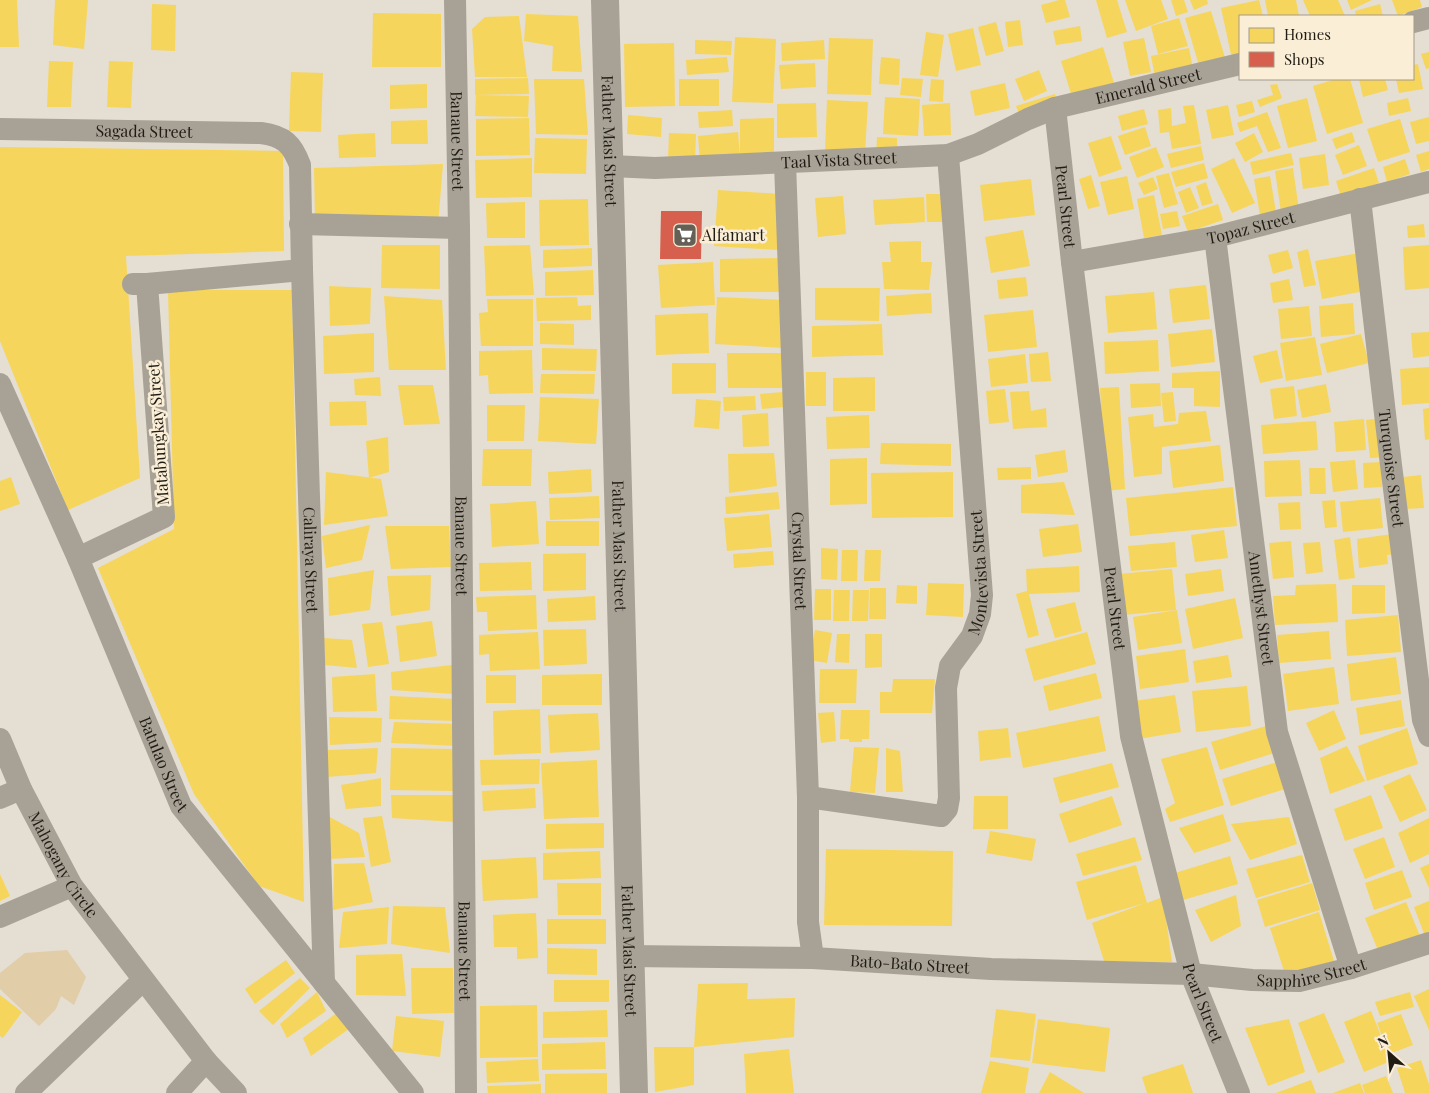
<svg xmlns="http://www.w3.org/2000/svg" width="1429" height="1093" viewBox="0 0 1429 1093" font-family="'Playfair Display',serif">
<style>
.green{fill:#e1cda8}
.homes{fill:#f6d55c}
.shops{fill:#d6604d}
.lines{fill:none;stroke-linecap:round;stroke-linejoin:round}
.minor{stroke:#a8a296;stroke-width:22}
.tertiary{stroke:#a8a296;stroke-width:28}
.labels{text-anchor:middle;stroke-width:5;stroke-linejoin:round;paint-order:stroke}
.street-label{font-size:16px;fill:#201c14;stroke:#faeed7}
.poi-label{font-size:16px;fill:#201c14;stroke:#faeed7;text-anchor:start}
</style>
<rect width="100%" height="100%" fill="#e5ded2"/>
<!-- green -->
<path class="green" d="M67 950 86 977 74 1005 61 996 56 1009 39 1026 0 989V973L25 953Z"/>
<!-- homes -->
<path class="homes" d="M0 0H17L19 47H0Z
M55 0H88L84 49 53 45Z
M1059 0H1065L1070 17 1046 23 1041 5Z
M1096 0H1117L1127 32 1107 38Z
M1125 0H1161L1168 19 1136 31Z
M1171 0H1184L1188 12 1176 16Z
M1190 0H1207L1208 4 1194 10Z
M1259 0 1263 16H1240V58L1232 59 1221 8Z
M1265 0H1296L1299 16H1268Z
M1303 0H1338L1345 16H1310Z
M1347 0H1372L1351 10Z
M1392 0H1420L1422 7 1398 16Z
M152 4 176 5 175 51 151 50Z
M1380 4 1383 16H1356L1355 11Z
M1211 11 1226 61 1200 69 1185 18Z
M373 13 441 14V67H372Z
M526 14 578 16 582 72 552 71 553 46 524 41Z
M519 16 527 77H475L472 29 485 17Z
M1179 18 1188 46 1158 54 1151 26Z
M1020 20 1023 45 1008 47 1005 22Z
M996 22 1004 51 986 56 978 27Z
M1080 26 1082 41 1056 45 1053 31Z
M973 28 981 65 956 71 948 34Z
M926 32 944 35 938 77 920 75Z
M735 37 776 39 773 103 732 102Z
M829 38 873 39 871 95 827 94Z
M1144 38 1151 72 1130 76 1123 42Z
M695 40 732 41 731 55 695 54Z
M824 40 825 59 782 61 781 43Z
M674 43 675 106 625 107 624 44Z
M1103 47 1114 83 1072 97 1061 61Z
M1189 48 1194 74 1156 82 1151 56Z
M1429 52V68L1426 69 1421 54Z
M727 57 729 72 687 75 686 60Z
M881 57 900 59 899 85 879 84Z
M49 61 73 62 71 107H47Z
M109 61 133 62 131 108 107 107Z
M815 63 816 87 781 89 779 65Z
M1418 64 1423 89 1399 93 1396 79H1413V65Z
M1039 70 1047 91 1024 101 1015 79Z
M291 72 323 73 321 132 289 131Z
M528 78 529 94 475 95V79Z
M902 78 923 79 921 97 900 95Z
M534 79H584L588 135 536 134Z
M679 79H719V106H679Z
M931 79 944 80 943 102 929 101Z
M1336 79H1350L1363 123 1327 134 1313 86Z
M1359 79H1385L1388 90 1363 97Z
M1005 83 1010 108 975 116 970 91Z
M427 84V108L390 109V85Z
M1277 84 1282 98 1260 107 1257 100 1273 95 1270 85Z
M1055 94 1058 104 1020 116 1016 106Z
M476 95 529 96 528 117 475 116Z
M885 97 920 99 918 136 883 134Z
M1307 98 1317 141 1288 148 1277 106Z
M1408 98 1411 111 1389 116 1387 103Z
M827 100 868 102 865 153 825 151Z
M1252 101 1255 112 1239 117 1236 105Z
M816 103 817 137 777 138V104Z
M950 103 951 135 924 136 922 105Z
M1194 105 1201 144 1172 149 1169 132 1160 133 1158 110 1171 108 1172 126 1186 123 1183 106Z
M1228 105 1234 135 1212 139 1206 110Z
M1144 109 1148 124 1122 131 1118 116Z
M732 110 733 126 699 128 698 112Z
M1267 112 1281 148 1268 152 1257 126 1240 132 1237 123Z
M628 115 662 118 661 137 627 134Z
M1429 117V141L1416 144 1410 122Z
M529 118 530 155 476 156V119Z
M774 118V163L740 162V119Z
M1400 119 1410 152 1378 162 1367 129Z
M427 120 428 144H391V121Z
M1145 127 1151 146 1125 155 1118 136Z
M738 132 740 158 700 162 698 136Z
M1352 132 1355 142 1336 149 1332 139Z
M375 133 376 157 339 158 338 135Z
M669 133 696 134 695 161 668 160Z
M1254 133 1263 152 1245 162 1235 143Z
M1111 136 1122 169 1099 177 1088 143Z
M877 137 897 138V156H876Z
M535 138 587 139 586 174 534 173Z
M1359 145 1367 166 1343 175 1335 155Z
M1201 146 1204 160 1171 168 1167 154Z
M0 147 283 151 284 251 126 256 140 478 68 510 0 341Z
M1156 147 1164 167 1137 178 1129 157Z
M1429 151V169L1421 172 1416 155Z
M1291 153 1294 165 1253 175 1250 162Z
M1325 154 1329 185 1303 189 1299 158Z
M532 158V197L476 198 475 160Z
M1234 158 1255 203 1232 213 1211 169Z
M1405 159 1410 174 1387 182 1383 167Z
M1204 163 1208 178 1176 187 1171 172Z
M443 164 438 225 315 218 314 168Z
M1293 168 1299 210 1281 212 1275 171Z
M1374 168 1379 183 1341 197 1336 181Z
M1169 173 1178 204 1164 208 1156 176Z
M1091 175 1100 206 1088 209 1079 179Z
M1127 176 1134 209 1108 215 1100 182Z
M1270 176 1276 212 1260 215 1254 179Z
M1153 177 1158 189 1144 195 1138 183Z
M1031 179 1035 215 984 221 980 185Z
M1206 182 1213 203 1202 206 1196 186Z
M1190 187 1199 208 1186 213 1178 192Z
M718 190 782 194 778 250 714 246Z
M926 194H944L945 222H927Z
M1154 195 1162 235 1144 238 1137 199Z
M843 196 846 234 818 237 815 198Z
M924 197 925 222 875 225 873 200Z
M588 199 589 245 540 246 539 200Z
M525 202V238H487L486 203Z
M1218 204 1223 220 1188 232 1182 216Z
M1177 211 1180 226 1163 229 1160 214Z
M1424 224 1425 237 1408 238 1407 226Z
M1023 230 1030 266 991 273 985 237Z
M921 241V262H932L929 290 884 289 882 262H891L889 242Z
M382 245H440V289L381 288Z
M530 245 534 295 486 296 484 246Z
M1429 245V288L1405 290 1403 247Z
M592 248V266L543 268V250Z
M1308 249 1316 285 1304 287 1297 252Z
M1288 250 1293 268 1273 274 1268 255Z
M1359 253 1365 291 1322 299 1315 261Z
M785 258V292H720V259Z
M713 262 715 305 661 308 658 265Z
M593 270 594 295 545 296V272Z
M1026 277 1028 296 999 299 997 280Z
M1289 279 1293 300 1273 303 1270 283Z
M1206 285 1210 319 1173 323 1169 289Z
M329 286 371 288 370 324 330 326Z
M815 288H880L879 321 815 320Z
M168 290H292L304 902 259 886 194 794 98 568 174 529Z
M1154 292 1157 329 1108 333 1105 296Z
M931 293 932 313 887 316 886 296Z
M384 296 442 300 446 370H389Z
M577 297 578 306 591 305V320L537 321 536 298Z
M717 297 786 300 784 348 715 344Z
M487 299H533V346H481L479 313 488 312Z
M1353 303 1355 334 1321 337 1319 306Z
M1309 306 1312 336 1281 339 1278 309Z
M1033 310 1037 347 988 352 984 315Z
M708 313 709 353 656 355 655 315Z
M540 323 574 324V345L540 344Z
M882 324 883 355 812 357V326Z
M1212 329 1215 362 1171 367 1168 334Z
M1429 332V356L1413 358 1411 333Z
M374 333V372L324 374 323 336Z
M1361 334 1369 363 1327 373 1320 344Z
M1315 337 1322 375 1286 381 1280 343Z
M1158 340 1159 371 1105 374 1104 342Z
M542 348 597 349 596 371 542 370Z
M532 350 533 393 489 394 488 375 479 376V351Z
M1277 350 1283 378 1260 383 1253 356Z
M1048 352 1051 381 1031 382 1029 354Z
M727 353H784V388H728Z
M1025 354 1028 383 991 387 988 359Z
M672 363H716V393L672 394Z
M1429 367V403L1402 405 1400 369Z
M1220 371V407L1194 406V388H1172V373Z
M806 372H826V406H806Z
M541 374H595L594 394 540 393Z
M380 377 381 396 355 395 354 379Z
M875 377V411H833V378Z
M1160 383 1161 406 1131 408 1130 384Z
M1326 384 1331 412 1302 418 1297 390Z
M398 385H433L440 424 404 425Z
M1294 386 1297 416 1274 419 1270 389Z
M1119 387 1125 489 1106 491 1100 388Z
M1005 389 1009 422 989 424 986 391Z
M1029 391 1031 411 1046 408 1047 427 1013 429 1010 392Z
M783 392 784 407 762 409 760 394Z
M1173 392 1176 421 1164 422 1161 393Z
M755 396 756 410 724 411 723 397Z
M540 397 599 399 596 444 538 441Z
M696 399 721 401 719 429 694 427Z
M366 401 367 425 330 426 329 402Z
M487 405H525L524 441H487Z
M1429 408V439L1425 440 1423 409Z
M1206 411 1211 441 1162 447V474L1134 477 1128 417 1153 414 1154 427 1178 424 1179 413Z
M768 413 769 446 743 447 742 415Z
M869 415 870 448 827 449 826 417Z
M1383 418 1387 457 1370 458 1366 420Z
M1364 419 1366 450 1336 452 1334 422Z
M1316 421 1318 450 1263 454 1261 425Z
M388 437 389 472 369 478 366 441Z
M881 443 951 444V466L880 464Z
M1220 445 1224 481 1173 488 1169 451Z
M483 449H532L531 486H482Z
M1065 450 1068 472 1038 477 1035 455Z
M774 453 777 486 729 493 728 454Z
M867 458V504L830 505V459Z
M1300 460 1302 496 1265 497 1264 461Z
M1355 460 1358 489 1333 492 1330 462Z
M1381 462 1382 487 1364 488 1363 463Z
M1031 467V479L998 480 997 468Z
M1309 468H1325L1326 494H1310Z
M591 469 592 492 549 494 548 472Z
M326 472 381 479 388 516 324 525Z
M953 472V517L872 518 871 473Z
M1421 475 1424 508 1405 509 1403 477Z
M11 477 20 504 0 511V481Z
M1064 482 1075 515 1021 513V485Z
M1233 487 1237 526 1130 536 1126 498Z
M778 492 780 509 726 514 725 497Z
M599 496 600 518 550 520 549 498Z
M1380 498 1383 528 1343 532 1340 502Z
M1335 500 1337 527 1325 528 1322 501Z
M536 501 539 544 492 547 490 504Z
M1300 502 1301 529 1280 530 1278 503Z
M769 514 772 547 727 551 724 518Z
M546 521H599V546H546Z
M1078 524 1082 552 1043 557 1039 529Z
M370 525 362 560 326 568 322 536Z
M385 526H449L451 567 391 569Z
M1224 530 1228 558 1195 562 1191 535Z
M1392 534 1395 554 1387 555 1388 564 1359 568 1357 539Z
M1350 537 1355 578 1339 580 1334 540Z
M1291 541 1294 577 1273 579 1269 543Z
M1175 542 1177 567 1131 571 1128 546Z
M1320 542 1323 572 1306 574 1303 543Z
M821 548 838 549 837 580 821 579Z
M842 550H858L857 581H841Z
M865 550H881L880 581H864Z
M773 551 774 565 734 568 733 554Z
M586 553V590L543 591V554Z
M531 562 532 590 480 591 479 563Z
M1079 566 1080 592 1029 594 1039 635 1028 638 1016 594 1027 591 1026 569Z
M1172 569 1176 610 1123 615 1119 574Z
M1221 569 1224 591 1188 596 1185 574Z
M374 570 370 610 329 616 328 578Z
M431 575 430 610 391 616 387 576Z
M928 583 964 584 963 617 926 615Z
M1336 584 1338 622 1275 625 1273 596 1295 595 1296 585Z
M897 585 917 586V604L896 603Z
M1352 585H1385V613L1352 614Z
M870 588H886V619H869Z
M815 589H831V620H814Z
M834 590H850L849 621H833Z
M853 590H869L868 621H852Z
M536 595 537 629 488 631 487 612H477L476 597Z
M595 596 596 620 548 622 547 599Z
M1235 598 1243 638 1193 649 1185 609Z
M1075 602 1082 631 1055 638 1046 609Z
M1177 610 1182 643 1138 650 1133 617Z
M1398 615 1401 652 1347 656 1345 620Z
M432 621 437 656 400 662 396 626Z
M382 622 389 664 368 667 362 624Z
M586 629 587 664 544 666 543 630Z
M815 630 832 633 827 663 810 660Z
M1329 631 1331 659 1279 663 1277 635Z
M538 632 540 669 490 671 489 654 479 655V635Z
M1087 632 1096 664 1034 681 1025 649Z
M837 634H850L849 663 835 662Z
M865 634H882V667L865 668Z
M324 638 352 640 357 668 325 665Z
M1185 649 1189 682 1140 689 1136 656Z
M1228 655 1232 677 1196 683 1193 661Z
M1396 657 1401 694 1351 701 1347 664Z
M452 665 454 694 392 690 391 672Z
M1334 667 1339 704 1288 711 1283 674Z
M820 669H857L856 703H819Z
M1096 673 1102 698 1049 711 1043 686Z
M375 674 377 711 333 712 332 677Z
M602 674V705H542V675Z
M486 675H516V703H486Z
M893 679H935L932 713H880V692H892Z
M1247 686 1251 726 1196 732 1192 691Z
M1175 695 1181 732 1138 739 1134 701Z
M390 696 456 699 455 721 389 719Z
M1401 700 1405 726 1360 735 1356 708Z
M540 709 541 753 494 755 493 711Z
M841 710H870L869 739H862V742H849V739H840Z
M1334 710 1346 739 1319 751 1306 723Z
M834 712 836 741 821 743 818 713Z
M598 713 600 750 550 753 548 715Z
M1099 716 1106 751 1023 768 1016 733Z
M329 717 382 718 381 742 330 745Z
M394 722 458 724 459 746 391 743Z
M1266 726 1274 753 1220 770 1211 742Z
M1008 728 1011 757 980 761 978 731Z
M1407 728 1418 764 1367 781 1358 746Z
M1347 746 1365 781 1330 794 1320 758Z
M854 747 879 748 875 793 850 792Z
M1207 747 1224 805 1170 822 1165 809 1175 803 1161 759Z
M378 748 376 773 327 777V750Z
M391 748 455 749 454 791 390 790Z
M886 748 900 751 903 792H886Z
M540 759 539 784 481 785 480 760Z
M597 760 599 817 544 819 541 763Z
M1277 762 1285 789 1231 806 1222 779Z
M1112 763 1119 787 1060 803 1053 778Z
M1410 774 1427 810 1400 822 1383 786Z
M381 778V806L346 809 341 785Z
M535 788 536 808 483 811 482 791Z
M391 795H459L456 822 392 818Z
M1371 795 1383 828 1345 841 1334 809Z
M974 796H1008V829H973Z
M1112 796 1122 825 1069 843 1059 814Z
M1223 814 1231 841 1194 853 1179 828Z
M326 815 359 833 365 857 330 859Z
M382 816 391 862 371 867 363 818Z
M1289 817 1297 844 1250 860 1231 824Z
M1429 818V854L1410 863 1398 833Z
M604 823V848L546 849V824Z
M990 831 1036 839 1032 861 986 853Z
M1135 837 1142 860 1083 876 1076 854Z
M1384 837 1395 867 1365 879 1353 849Z
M826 849 953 851 952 926 824 925Z
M600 851 601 878 543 880V853Z
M1302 855 1310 882 1256 898 1246 869Z
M1230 856 1238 884 1183 900 1175 873Z
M536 857 538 898 483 901 481 860Z
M364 863 373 902 333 910 334 864Z
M1429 864V888L1420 868Z
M1136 865 1147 903 1163 897 1172 962 1106 967 1092 923 1145 903 1087 920 1076 882Z
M1402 870 1412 897 1374 910 1365 883Z
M0 874 10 896 0 901Z
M557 883H601V915H558Z
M1312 883 1320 910 1265 927 1257 900Z
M1236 895 1241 926 1211 942 1195 910Z
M1429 901V934L1425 936 1414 907Z
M1406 902 1420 936 1379 953 1365 918Z
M393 906 445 907 450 953 391 944Z
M389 907 387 944 339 948 343 912Z
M1319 912 1334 961 1286 977 1270 928Z
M536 913 538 958 517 959V947H494L493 915Z
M547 919H606V944H547Z
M547 948 597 949V975L547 974Z
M402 954 406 996 356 995V955Z
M286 960 295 973 255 1004 245 989Z
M411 968H453L454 1013 412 1014Z
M300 978 310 988 273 1025 259 1011Z
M554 980H609V1002H554Z
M748 983 747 999 795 998 794 1037 694 1047 698 984Z
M1429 989V1030L1414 996Z
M317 992 326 1011 287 1038 280 1024Z
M1410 992 1414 1007 1380 1016 1375 1002Z
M0 995 22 1012 3 1038 0 1036Z
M537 1005 538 1057 480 1058V1006Z
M996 1009 1036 1014 1030 1061 990 1057Z
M607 1010 608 1037 543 1038V1012Z
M1371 1011 1391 1061 1364 1072 1344 1022Z
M338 1012 353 1026 311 1056 303 1038Z
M1324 1013 1345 1062 1318 1073 1298 1023Z
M1401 1014 1413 1045 1389 1054 1377 1023Z
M396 1016 444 1021 440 1057 392 1051Z
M1038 1019 1110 1028 1105 1072 1032 1063Z
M1289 1019 1305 1072 1268 1086 1245 1028Z
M605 1042 606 1069 542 1070V1044Z
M654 1047H694V1085L655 1092Z
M789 1049 794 1093H746L744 1054Z
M538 1059 539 1081 487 1083 486 1062Z
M1421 1060 1429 1084V1093H1405L1397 1068Z
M990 1061 1029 1068 1025 1093H981Z
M1183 1064 1193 1093H1147L1142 1077Z
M1050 1072 1084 1093H1039Z
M607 1073V1093H545V1074Z
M1386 1076 1393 1093H1365L1362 1085Z
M1311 1080 1316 1093H1276Z
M1360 1083 1364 1093H1333Z
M541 1084V1093H488L487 1086Z"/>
<!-- shops -->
<path class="shops" d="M661 211H702L701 259H660Z"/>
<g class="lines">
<!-- minor -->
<g class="minor">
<path id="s1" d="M455 0 459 228 466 1093"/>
<path d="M1413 22 1429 18"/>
<path id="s2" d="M1055 108 1072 262 1131 736 1191 974 1239 1093"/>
<path id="s3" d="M0 129 261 133C284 136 292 144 300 165L302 270 324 983"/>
<path id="s4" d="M785 163 808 797V922L813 958"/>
<path id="s5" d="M611 166 655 168 948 155 978 144 1028 119 1055 108 1240 64"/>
<path id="s6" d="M1360 199 1391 465 1423 720 1429 736"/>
<path d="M300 224 459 228"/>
<path id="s7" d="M1215 237 1277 732 1351 968"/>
<path id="s8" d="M1072 262 1215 237 1429 182"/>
<path d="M133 284H147L302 270"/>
<path id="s9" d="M0 384 78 558 181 806 413 1093"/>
<path d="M78 558 164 517 147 284"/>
<path id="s10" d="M0 739 21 789 72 886 206 1061 236 1093"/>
<path id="s11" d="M808 797 941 816 947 809 949 798 946 688 950 666 972 636 980 614 982 595 948 155"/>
<path d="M0 798 21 789"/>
<path d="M0 917 72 886"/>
<path id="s12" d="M629 956 813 958 991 969 1191 974 1252 980 1299 981 1351 968 1429 943"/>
<path d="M26 1093 143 980"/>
<path d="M177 1093 206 1061"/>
</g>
<!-- tertiary -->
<path class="tertiary" id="s13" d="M605 0C618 364 621 729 634 1093"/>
</g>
<!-- icons -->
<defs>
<g id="supermarket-square" transform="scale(1.25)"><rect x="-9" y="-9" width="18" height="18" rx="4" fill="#656056" stroke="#faeed7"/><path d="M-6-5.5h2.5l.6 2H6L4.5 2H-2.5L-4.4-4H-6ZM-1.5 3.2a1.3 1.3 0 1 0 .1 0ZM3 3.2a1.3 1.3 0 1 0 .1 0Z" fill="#fff"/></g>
</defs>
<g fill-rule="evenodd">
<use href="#supermarket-square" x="685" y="235"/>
</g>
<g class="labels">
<!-- street labels -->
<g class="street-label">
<text dy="6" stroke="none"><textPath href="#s5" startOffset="550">Emerald Street</textPath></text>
<text dy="6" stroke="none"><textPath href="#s3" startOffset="144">Sagada Street</textPath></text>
<text dy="6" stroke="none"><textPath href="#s1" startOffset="141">Banaue Street</textPath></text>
<text dy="6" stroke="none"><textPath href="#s13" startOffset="141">Father Masi Street</textPath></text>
<text dy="6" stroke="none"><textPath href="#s5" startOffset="228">Taal Vista Street</textPath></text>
<text dy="6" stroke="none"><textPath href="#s2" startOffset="99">Pearl Street</textPath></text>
<text dy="6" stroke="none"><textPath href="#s8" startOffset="182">Topaz Street</textPath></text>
<text transform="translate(158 434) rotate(-94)" y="6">Matabungkay Street</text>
<text dy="6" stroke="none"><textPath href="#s6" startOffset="271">Turquoise Street</textPath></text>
<text dy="6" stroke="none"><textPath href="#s1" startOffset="546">Banaue Street</textPath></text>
<text dy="6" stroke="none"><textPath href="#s13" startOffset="546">Father Masi Street</textPath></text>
<text dy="6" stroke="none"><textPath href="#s3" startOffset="710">Caliraya Street</textPath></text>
<text dy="6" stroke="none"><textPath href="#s4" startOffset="398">Crystal Street</textPath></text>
<text dy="6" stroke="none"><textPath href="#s11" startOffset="389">Montevista Street</textPath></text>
<text dy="6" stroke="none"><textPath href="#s7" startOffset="374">Amethyst Street</textPath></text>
<text dy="6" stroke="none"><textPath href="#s2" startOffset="504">Pearl Street</textPath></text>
<text dy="6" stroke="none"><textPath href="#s9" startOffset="414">Batulao Street</textPath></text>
<text dy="6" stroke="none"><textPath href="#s10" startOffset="141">Mahogany Circle</textPath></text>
<text dy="6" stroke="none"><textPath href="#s1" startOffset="951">Banaue Street</textPath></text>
<text dy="6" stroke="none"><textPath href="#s13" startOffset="951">Father Masi Street</textPath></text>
<text dy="6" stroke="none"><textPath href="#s12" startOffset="281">Bato-Bato Street</textPath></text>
<text dy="6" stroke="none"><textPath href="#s12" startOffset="684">Sapphire Street</textPath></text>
<text dy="6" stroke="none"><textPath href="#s2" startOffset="909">Pearl Street</textPath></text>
</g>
<!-- poi labels -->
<g class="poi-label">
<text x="702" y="241">Alfamart</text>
</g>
</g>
<!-- legend -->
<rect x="1239" y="15" width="175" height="65" fill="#faeed7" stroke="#a39a89"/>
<rect x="1249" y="28" width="25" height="15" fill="#f6d55c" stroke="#a39a89"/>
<text x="1284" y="40" font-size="15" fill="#201c14">Homes</text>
<rect x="1249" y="52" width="25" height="15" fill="#d6604d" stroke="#a39a89"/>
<text x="1284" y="65" font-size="15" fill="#201c14">Shops</text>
<!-- north arrow -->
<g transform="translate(1389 1053) rotate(333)" stroke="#faeed7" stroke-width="4" paint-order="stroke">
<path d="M0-4L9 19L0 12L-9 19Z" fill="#201c14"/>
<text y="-8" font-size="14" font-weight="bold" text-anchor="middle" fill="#201c14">N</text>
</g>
</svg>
